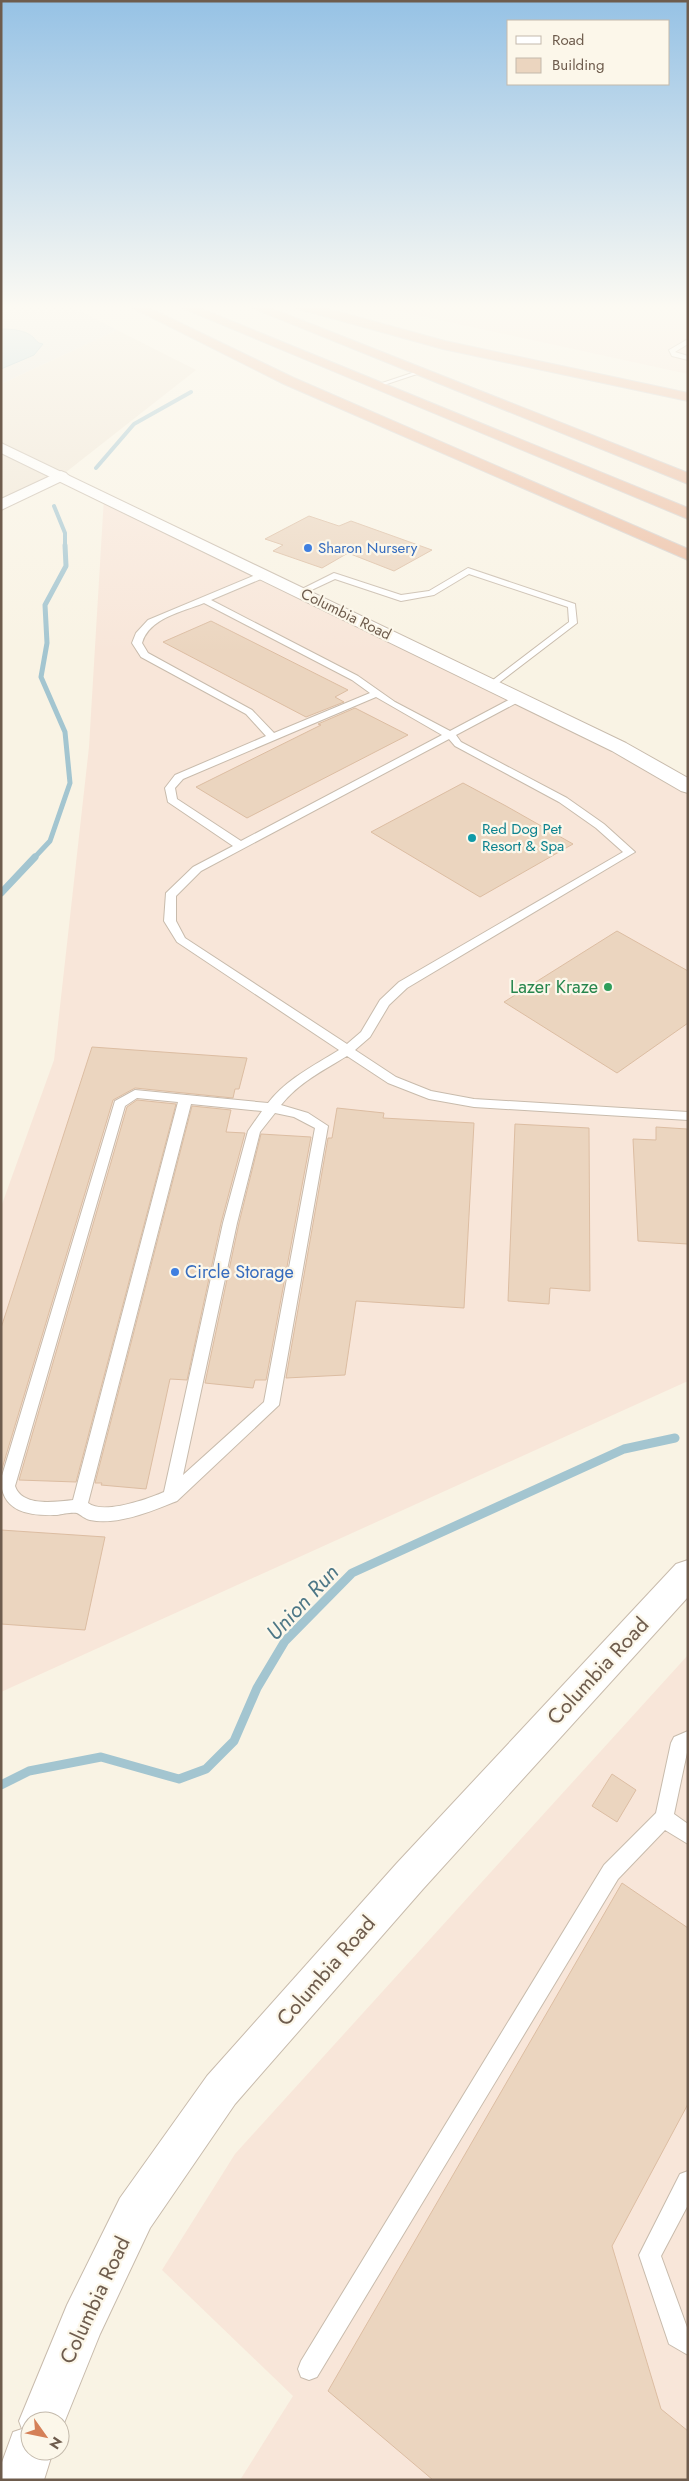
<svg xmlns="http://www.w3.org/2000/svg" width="689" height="2481" viewBox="0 0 689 2481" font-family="Jost,sans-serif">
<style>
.residential{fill:#f0e5d4}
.commercial{fill:#f8e6d9}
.industrial{fill:#e9e5de}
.water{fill:#bbd7e0;stroke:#a3c5d0}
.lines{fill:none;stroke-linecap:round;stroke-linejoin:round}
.stream-far3{stroke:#a3c5d0;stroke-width:4}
.stream-far2{stroke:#a3c5d0;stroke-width:5}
.stream-far1{stroke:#a3c5d0;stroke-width:7}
.stream{stroke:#a3c5d0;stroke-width:9}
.building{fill:#ebd5bf;stroke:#dcbda2}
.service-casing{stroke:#c8bbac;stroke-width:2}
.minor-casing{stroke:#c8bbac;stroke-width:2}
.tertiary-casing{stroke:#c8bbac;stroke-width:2}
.motorway-casing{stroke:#d6d1cd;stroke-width:2}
.service{fill:#fff;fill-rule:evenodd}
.minor{fill:#fff;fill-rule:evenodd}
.tertiary{fill:#fff;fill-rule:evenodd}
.motorway{fill:#ecbda2;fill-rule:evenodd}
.shop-dot{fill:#3f7fe0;stroke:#fcf7ea;stroke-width:2}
.culture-dot{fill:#0f9aa8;stroke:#fcf7ea;stroke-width:2}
.leisure-dot{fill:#2e9e5b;stroke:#fcf7ea;stroke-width:2}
.labels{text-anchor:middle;stroke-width:4.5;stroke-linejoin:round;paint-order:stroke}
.far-shop-label{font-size:15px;fill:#366cbe;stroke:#fcf7ea;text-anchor:start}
.far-street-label{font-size:15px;fill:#6e5c4d;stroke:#fcf7ea}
.far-culture-label{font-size:15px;fill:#0d838f;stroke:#fcf7ea;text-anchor:start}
.leisure-label{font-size:18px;fill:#27864d;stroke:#fcf7ea;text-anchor:end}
.shop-label{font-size:18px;fill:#366cbe;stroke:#fcf7ea;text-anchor:start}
.near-street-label{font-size:21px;fill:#6e5c4d;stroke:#fcf7ea}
.near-water-label{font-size:22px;font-style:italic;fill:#4d7786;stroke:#fcf7ea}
</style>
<rect width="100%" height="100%" fill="#f9f3e4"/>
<!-- residential -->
<path class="residential" d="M117 330 196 370 61 476 1 505V384Z"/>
<!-- commercial -->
<path class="commercial" d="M371 305H688V374Z
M104 497 688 787V1381L1 1692V1207L54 1060 89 747Z
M688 1655V2480H240L293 2396 162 2270 235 2154Z"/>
<!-- industrial -->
<path class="industrial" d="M1 305H68L117 330 1 384Z"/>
<!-- water -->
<path class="water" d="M1 329C12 329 25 330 33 337 37 341 37 343 43 344L34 355 1 369Z"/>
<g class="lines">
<!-- stream-far3 -->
<path class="stream-far3" d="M96 468 134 424 191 392
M54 506 65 533V546"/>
<!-- stream-far2 -->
<path class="stream-far2" d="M34 858 50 841 70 783 65 732 41 677 47 643 45 605 66 566 65 545"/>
<!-- stream-far1 -->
<path class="stream-far1" d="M1 893 35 857"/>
<!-- stream -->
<path class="stream" d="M1 1785 29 1771 101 1757 179 1779 206 1769 234 1741 257 1688 285 1641 352 1573 624 1449 675 1438"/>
</g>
<!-- building -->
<path class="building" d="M309 516 339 526 351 521 432 550 394 571 348 553 322 568 273 551 283 545 265 539Z
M211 621 348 690 335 697 344 702 306 717 163 642Z
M355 708 408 735 247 818 196 787 321 725 318 724Z
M463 783 506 806 573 844 480 897 371 832Z
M617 931 688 971V1023L617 1073 504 1002Z
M92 1047 247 1058 239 1089H235L233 1098 135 1088 113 1100 1 1472V1328Z
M137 1100 176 1104 76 1482 19 1480 127 1107Z
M192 1106 231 1110 226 1132 245 1133 221 1223 187 1380 170 1379 146 1489 101 1485 102 1483H95Z
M337 1108 384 1113 383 1118 474 1123 464 1308 356 1301 345 1375 286 1378 328 1138H332Z
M515 1124 589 1128 590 1291 550 1288 549 1304 508 1301Z
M656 1127 687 1129 688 1244 638 1241 633 1139 656 1140Z
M261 1134 311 1137 266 1380H255L253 1388 205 1383 239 1223Z
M1 1530 105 1537 85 1630 1 1624Z
M612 1774 636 1790 617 1822 592 1806Z
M622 1883 688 1928V2104L612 2246 661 2409 688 2431V2480H433L328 2391Z"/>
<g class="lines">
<!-- service casing -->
<g class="service-casing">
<path id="service" d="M688 339V344L675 352 688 356V360L672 356 669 350Z
M418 371 423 372 378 387 373 386Z
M468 568 575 604 577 623 492 688 489 687V683L569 622 568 607 469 574 434 595 401 601 335 579 303 594 296 592 334 573 401 595 429 591Z
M265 571 269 574 268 576 211 600 358 676 395 702 450 731 516 696H522V700L456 735 461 742 567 798 604 824 635 852 407 988 389 1005 370 1037 355 1050 396 1077 431 1091 474 1099 688 1112V1120L474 1107 429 1099 388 1083 347 1056C324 1070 298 1083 281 1105L308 1113 328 1126 279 1405 177 1501C152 1511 117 1526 90 1520 85 1519 81 1515 77 1513 72 1512 62 1514 57 1515 29 1516 1 1512 1 1479L115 1101 135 1090 268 1103C287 1079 313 1066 339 1050L177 942 164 921 166 893 193 867 233 846 168 802 165 788 175 775 266 736 246 714 141 657 132 643 136 633 148 620ZM204 603 352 680 370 693 274 733 252 710 148 653 142 643C149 618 182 612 204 603ZM376 697 442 735 241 841 177 799 175 788 183 779ZM449 739 455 746 559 802 596 828 623 852 399 982 380 1000 361 1032 347 1044 185 938 176 921V896L201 871ZM137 1098 178 1102 73 1500C55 1502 22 1507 15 1486L125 1106ZM191 1104 262 1111 248 1131 223 1223 164 1492C148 1499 103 1515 88 1503ZM275 1113 294 1117 315 1128 264 1402 183 1475 237 1223 260 1132Z
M688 1731V1748L674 1814 688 1824V1844L665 1830 618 1879 317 2377 309 2380 301 2377 298 2369 301 2361 604 1865 656 1813 671 1743 674 1737Z
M688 2171V2205L661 2256 688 2330V2355L669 2344 639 2255 680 2174Z"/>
</g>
<!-- minor casing -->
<g class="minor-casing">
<path id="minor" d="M61 471 66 473 69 476 66 479 1 510V499Z"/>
</g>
<!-- tertiary casing -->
<g class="tertiary-casing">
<path id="tertiary" d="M1 443 626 743 688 778V793L681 791 612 751 1 453Z
M688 1560V1597L423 1889 235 2104 150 2228 100 2334 60 2433V2421H30V2451H53L44 2480H1V2465L13 2432 22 2429 19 2421 67 2305 120 2198 207 2076 397 1863 676 1564Z"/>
</g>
<!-- motorway casing -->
<g class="motorway-casing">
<path id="motorway" d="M127 305H143L294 378 688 549V560L284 384Z
M175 305H192L688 508V519Z
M245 305H263L688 473V484Z
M293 305H314L445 341 688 393V401L443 349 295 308Z"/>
</g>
<!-- service -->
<use href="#service" class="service"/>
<!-- minor -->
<use href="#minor" class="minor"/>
<!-- tertiary -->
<use href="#tertiary" class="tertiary"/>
<!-- motorway -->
<use href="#motorway" class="motorway"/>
</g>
<!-- sky -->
<linearGradient id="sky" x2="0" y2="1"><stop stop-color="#96c2e5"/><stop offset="0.47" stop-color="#fcfaf3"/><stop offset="1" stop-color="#fcfaf3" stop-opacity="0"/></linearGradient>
<rect width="689" height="653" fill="url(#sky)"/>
<!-- markers -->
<g class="shop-dot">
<circle cx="308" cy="548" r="5"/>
<circle cx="175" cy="1272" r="5"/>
</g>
<circle class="culture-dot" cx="472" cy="838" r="5"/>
<circle class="leisure-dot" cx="608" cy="987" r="5"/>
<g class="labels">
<!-- far-shop labels -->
<g class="far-shop-label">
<text x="318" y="553">Sharon Nursery</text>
</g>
<!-- far-street labels -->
<g class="far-street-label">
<text transform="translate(346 614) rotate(26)" y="5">Columbia Road</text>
</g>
<!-- far-culture labels -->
<g class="far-culture-label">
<text x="482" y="834">Red Dog Pet<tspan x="482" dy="17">Resort &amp; Spa</tspan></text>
</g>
<!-- leisure labels -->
<g class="leisure-label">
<text x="598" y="993">Lazer Kraze</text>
</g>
<!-- shop labels -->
<g class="shop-label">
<text x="185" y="1278">Circle Storage</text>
</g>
<!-- near-street labels -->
<g class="near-street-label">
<text transform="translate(598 1671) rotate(-47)" y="7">Columbia Road</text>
<text transform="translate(326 1971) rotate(-49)" y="7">Columbia Road</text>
<text transform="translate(95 2300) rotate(-65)" y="7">Columbia Road</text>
</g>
<!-- near-water labels -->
<g class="near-water-label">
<text transform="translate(302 1602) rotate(-47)" y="8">Union Run</text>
</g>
</g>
<!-- border -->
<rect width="689" height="2481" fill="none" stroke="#6e5c4d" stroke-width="5"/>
<!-- legend -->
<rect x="507" y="20" width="162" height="65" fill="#fcf7ea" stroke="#c3b9ab"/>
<rect x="516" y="36" width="25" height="8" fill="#ffffff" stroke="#c3b9ab"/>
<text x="552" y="45" font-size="15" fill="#6e5c4d">Road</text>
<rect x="516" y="58" width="25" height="15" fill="#ebd5bf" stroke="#c3b9ab"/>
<text x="552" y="70" font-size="15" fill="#6e5c4d">Building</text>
<!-- north arrow -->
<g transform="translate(45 2436) rotate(123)"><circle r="24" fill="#fcf7ea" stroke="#c3b9ab"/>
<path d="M0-4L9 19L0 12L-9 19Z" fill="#d58058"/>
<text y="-8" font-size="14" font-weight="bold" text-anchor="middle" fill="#6e5c4d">N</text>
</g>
</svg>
